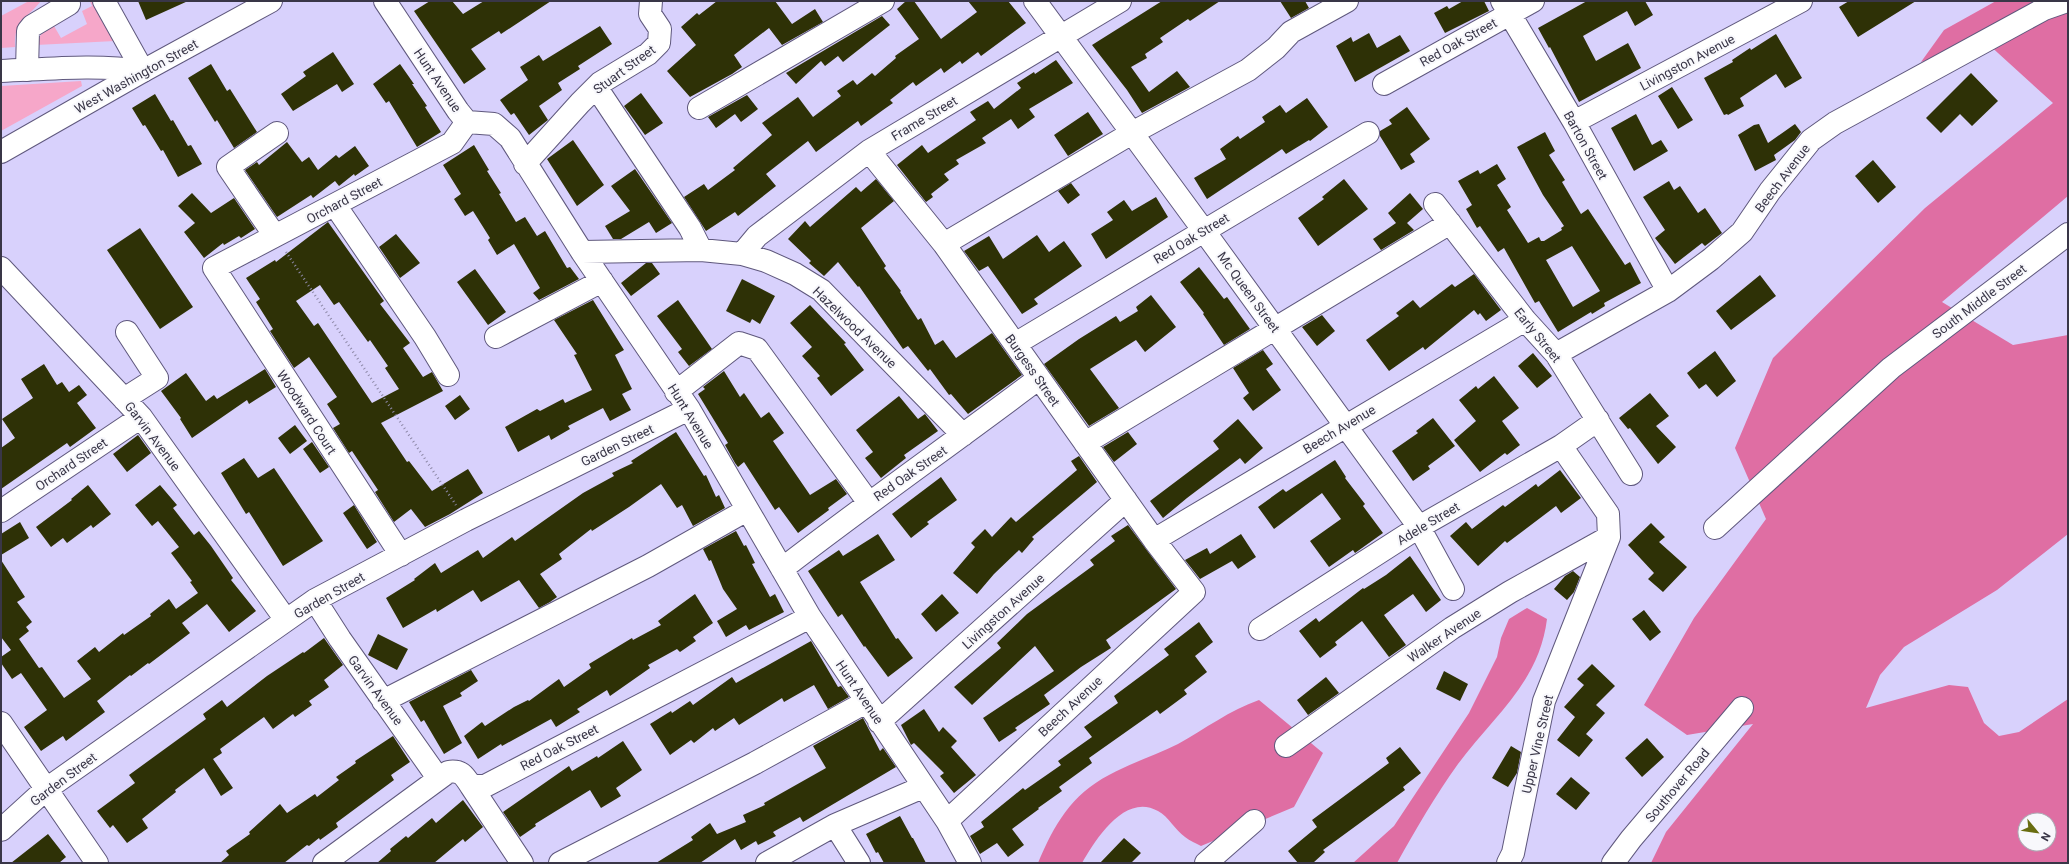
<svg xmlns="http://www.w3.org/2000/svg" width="2069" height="864" viewBox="0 0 2069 864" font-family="Roboto,sans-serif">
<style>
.green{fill:#f6a7c9}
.forest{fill:#df6ea3;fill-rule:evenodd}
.building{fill:#2e3106;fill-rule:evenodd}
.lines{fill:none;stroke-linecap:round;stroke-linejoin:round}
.minor-casing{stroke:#5f587d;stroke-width:24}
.major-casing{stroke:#5f587d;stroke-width:24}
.path{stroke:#8e89a8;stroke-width:2.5;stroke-dasharray:1 3;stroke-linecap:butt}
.minor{stroke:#fff;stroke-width:22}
.major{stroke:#fff;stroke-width:22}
.labels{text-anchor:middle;stroke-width:4;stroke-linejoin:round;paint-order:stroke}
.street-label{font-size:13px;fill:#393647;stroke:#f8f8fc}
</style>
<rect width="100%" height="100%" fill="#d8d1fc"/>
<!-- green -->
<path class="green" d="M29 1H41C26 20 14 19 15 47L1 48V16Z
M90 1H93L115 41 36 45C39 34 44 31 54 26L61 38 87 24 82 11 92 6Z
M81 81 82 86 1 131V86Z"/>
<!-- forest -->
<path class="forest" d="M1996 1H2068V196L1942 302 2013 345 2068 335V534L1997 590 1904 647 1880 675 1866 708 1949 685 1968 687 1984 723 1999 736 2019 732 2068 699V863H1651L1666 832 1753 724 1687 735 1644 705 1694 618 1766 519 1735 448 1773 358 1925 208 2053 103 1987 43 1921 62 1944 30ZM2025 820H2049V844H2025Z
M1527 608 1547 619C1539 683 1494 715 1458 764 1435 796 1416 829 1397 863H1353L1394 826 1469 713 1497 657 1501 638 1509 619Z
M1259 700 1323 753 1294 807 1201 846C1196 843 1190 841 1185 837 1175 830 1169 817 1158 811 1125 792 1095 840 1082 863H1038C1054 825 1071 795 1109 775 1131 763 1156 755 1178 744 1205 729 1230 710 1259 700Z"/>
<!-- building -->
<path class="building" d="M138 1H188L146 20Z
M430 1H452L463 14 484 1H551L501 34 499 31 471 49 486 69 464 84 414 11Z
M717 1H775L792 24 815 9 823 22 782 45 769 28 734 55 742 67 732 74 690 97 667 71 696 45 681 27 697 13 699 15Z
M906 1H914L941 39 977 12 968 1H1008L1026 23 981 56 978 52 962 64 960 61 944 73 941 68 916 86 913 82 890 100 893 103 883 110 861 126 858 121 816 152 808 141 766 174 776 186 738 216 735 212 706 231 684 197 704 184 708 190 735 170 733 168 772 135 762 123 798 97 813 117 841 96 837 91 853 80 857 85 872 73 875 76 896 58 895 56 919 39 897 9Z
M1162 1H1220L1190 21 1188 19 1160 38 1163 42 1145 54 1147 58 1131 67 1149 92 1177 71 1190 87 1142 113 1127 90 1092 45Z
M1280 1H1305L1309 8 1291 18Z
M1463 1H1484L1489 11 1445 33 1434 13 1447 6 1449 9Z
M1587 1H1645L1653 15 1635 26 1627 11 1583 36 1596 61 1628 43 1641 68 1579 102 1550 47 1549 48 1538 28Z
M1849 1H1916L1858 37 1839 7Z
M882 16 890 25 843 62 838 56 825 66 821 61 796 84 786 73Z
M600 26 612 44 578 66 580 69 558 83 562 90 539 106 548 120 529 135 514 113 511 115 500 100 528 80 520 67 539 55 543 61Z
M1369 33 1377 48 1400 35 1410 51 1355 82 1336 46 1351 37 1353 42Z
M1776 34 1802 78 1785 88 1776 74 1740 98 1744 106 1728 115 1727 114 1724 115 1704 78 1733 62 1732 60 1750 48 1751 50Z
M333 52 354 84 342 92 337 84 293 111 281 94 306 76 303 72Z
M1056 60 1073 83 1029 109 1035 117 1018 129 1011 119 982 138 986 143 956 160 959 164 944 174 949 180 931 194 933 197 926 202 897 165 922 145 928 153 976 120 970 112 988 101 994 109 1021 88 1017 83 1034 72 1035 74Z
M211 64 227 91 230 89 257 132 234 148 217 120 215 122 188 78Z
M400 64 414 84H412L427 106 425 107 441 132 417 147 389 101 386 103 373 84Z
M1971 73 1998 101 1972 126 1960 114 1941 133 1926 118Z
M1672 87 1693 120 1678 129 1658 96Z
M641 93 663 123 645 135 624 106Z
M155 94 171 121 173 120 188 146 191 145 202 164 178 177 163 150 161 151 145 125 143 126 132 108Z
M747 95 758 109 741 122 735 114 716 128 708 117Z
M1307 98 1328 127 1310 141 1309 140 1286 154 1282 149 1207 199 1194 178 1226 159 1220 149 1238 136 1240 139 1265 122 1262 117 1280 105 1286 113Z
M1407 107 1430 139 1410 154 1415 162 1401 170 1380 136V131L1392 124 1389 120Z
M1088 112 1103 134 1068 156 1054 135Z
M1636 114 1652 145 1661 140 1668 151 1634 171 1611 128Z
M1759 124 1768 143 1795 124 1801 132 1795 140 1774 155 1776 160 1755 171 1738 135 1754 125Z
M1545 132 1555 151 1549 155 1565 180 1562 182 1581 214 1588 209 1625 265 1630 262 1641 283 1604 303 1605 306 1592 314 1591 312 1558 332 1539 301 1535 303 1504 248 1498 252 1480 226 1477 228 1466 209 1472 205 1458 181 1478 170 1480 174 1497 164 1506 179 1497 185 1511 207 1507 210 1528 243 1539 237 1541 241H1544L1562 230 1561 228 1564 226 1543 195 1517 147ZM1572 246 1600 291 1573 307 1546 260Z
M573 140 604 185 577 206 547 159Z
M287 142 302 162 309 157 318 170 336 155 339 158 355 146 369 166 355 176 354 174 339 186 335 181 313 198 311 195 277 217 245 170 257 162 259 165Z
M474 145 489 170 487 171 501 193 499 194 516 222 525 217 537 236 545 231 567 268 570 267 579 279 539 300 533 293 540 288 514 244 497 255 488 240 490 238 473 211 465 216 454 199 461 194 443 165Z
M1873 160 1896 187 1878 203 1855 176Z
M635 169 672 223 656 233 649 222 621 239H613L605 226 630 211 611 186Z
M876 179 894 201 861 228 886 266 884 268 901 291 900 292 918 320 921 318 935 345 943 340 956 358 992 333 1022 375 968 414 951 394 949 395 930 369 928 371 908 346 903 349 859 286 858 287 838 262 824 276 809 263 811 261 788 239 805 221 810 227 856 187 861 192Z
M1344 179 1368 209 1318 246 1298 218 1324 199 1322 197Z
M1669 181 1674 190 1680 186 1698 213 1705 208 1722 233 1705 246 1702 243 1675 264 1655 238 1665 230 1643 197Z
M1071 183 1080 195 1068 204 1058 191Z
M192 193 211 213 234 198 255 229 241 238 239 236 224 245 223 243 204 258 184 232 195 223 178 206Z
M1410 193 1423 209 1407 223 1414 230 1381 250 1373 239 1396 223 1388 213Z
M1156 197 1168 217 1106 259 1091 234 1113 220 1107 212 1124 200 1132 211Z
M328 222 384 301 380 304 410 343 403 348 423 377 432 372 443 391 381 423 407 462 409 461 432 491 468 469 483 493 450 514 425 527 411 509 394 522 375 492 378 490 352 451 349 453 333 428 340 424 327 404 337 397 309 357 294 368 270 331 273 329 256 302 260 299 246 278 275 260 276 262ZM320 285 334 305 339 302 368 342 370 340 388 366 385 368 399 389 372 403 318 323 314 326 296 301Z
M140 228 193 307 160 329 107 250Z
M396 234 420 263 400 278 379 247Z
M1037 235 1049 252 1064 241 1082 266 1034 299 1038 304 1022 314 988 266 979 271 964 251 989 236 1003 259Z
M646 263H652L660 274 631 296 621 283Z
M1199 267 1224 299 1227 297 1250 329 1224 345 1203 314 1204 313 1180 282Z
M475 269 506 312 488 325 457 282Z
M1474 274 1501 310 1486 321 1480 313 1478 315 1474 310 1425 350 1423 347 1389 371 1366 340 1399 316 1396 313 1413 300 1420 308 1452 284 1455 287Z
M1760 275 1776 296 1731 330 1716 311Z
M742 279 775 296 760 324 752 319 750 323 726 311Z
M1151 295 1176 327 1145 352 1136 340 1090 369 1119 408 1089 426 1044 364 1079 339 1116 316 1120 322 1138 311 1136 307Z
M593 300 624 350 615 355 632 389 622 394 631 410 610 421 603 408 568 426 570 429 551 440 549 435 518 452 505 427 537 409 540 411 563 399 565 403 592 390 574 355 577 354 554 320Z
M678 300 712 349 689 366 678 352 682 349 657 316Z
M810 305 846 343 844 344 864 370 831 396 817 378 820 376 802 356 812 347 790 323Z
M1322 315 1335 331 1317 346 1302 327Z
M1263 350 1273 364 1266 369 1281 390 1253 411 1243 398 1249 393 1233 368Z
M1715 351 1736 381 1717 397 1706 384 1699 389 1687 373Z
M1533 353 1552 376 1537 388 1518 366Z
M44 364 57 385 62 382 69 392 79 385 87 395 77 403 96 428 70 447 67 443 1 489V448L15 438 2 419 33 398 21 379Z
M265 369 276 387 249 404 247 400 192 438 180 419 181 418 161 391 186 373 206 401 214 395 217 399Z
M724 371 740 397 744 393 761 418 769 412 784 433 773 441 810 495 836 479 847 494 828 508 829 510 798 533 779 507 775 510 744 462 738 467 735 463 725 445 728 443 698 394 705 389 703 387Z
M1494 376 1519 408 1502 421 1520 445 1507 455 1505 453 1480 472 1454 440 1476 421 1459 400 1476 386 1478 389Z
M1650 393 1669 416 1656 426 1676 447 1658 464 1630 428 1628 429 1619 418Z
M460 395 470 409 455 420 445 406Z
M899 396 918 419 925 414 938 431 904 455 906 458 881 478 865 458 873 452 856 430Z
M1433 418 1455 446 1428 466 1430 469 1413 481 1392 451 1418 433 1416 431Z
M1238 419 1263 448 1245 464 1240 458 1187 498 1163 518 1150 501 1219 449 1213 441Z
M295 425 307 441 290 454 278 438Z
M676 432 704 476 706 475 716 497 719 495 725 508 693 526 682 505 677 508 661 484 629 507 592 531 591 529 559 554 562 559 540 574 557 597 550 602 539 608 519 580 481 602 473 590 437 612 436 609 403 628 386 598 415 580 414 579 435 563 441 573 478 550 483 558 512 537 515 541 583 493 614 476 612 473 633 463 631 461Z
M1128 432 1137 444 1114 462 1103 447Z
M138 435 151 453 127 472 113 454Z
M312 442 329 467 320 473 303 449Z
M1079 456 1097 482 1032 537 1034 539 1022 553 1019 550 994 574 977 594 953 573 975 547 971 543 985 529 992 537 1011 517 1016 522 1077 470 1071 461Z
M244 458 258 478 274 468 323 541 283 566 249 512 246 514 221 473Z
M1335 460 1346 477 1345 478 1365 504 1363 506 1383 533 1355 553 1353 550 1329 567 1310 541 1341 519 1322 493 1274 529 1258 507 1283 489 1286 492Z
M1560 470 1581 498 1561 513 1556 506 1507 543 1505 541 1478 566 1450 536 1466 522 1472 529 1503 505 1505 507 1536 484 1538 487Z
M941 477 957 500 927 522 929 524 911 538 892 514Z
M88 485 111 514 93 528 91 525 67 543 63 538 51 547 36 527 72 500 71 499Z
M160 485 177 505 173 508 194 535 199 531 211 546 233 578 231 580 256 611 229 632 207 604 182 623 190 633 149 664 148 663 131 676 130 675 97 701 105 712 66 741 63 736 41 751 24 727 47 710 21 673 12 679 1 663V657L11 650 1 637V560L25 597 17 602 32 622 26 627 29 631 19 639 39 668 42 667 64 698 91 679 77 661 95 647 99 652 123 633 124 635 151 616 150 614 169 599 176 609 198 593 190 582 192 581 171 553 179 547 158 521 152 526 135 505Z
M354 505 377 542 367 549 343 513Z
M20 522 29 538 1 555V534Z
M1651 523 1665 537 1659 542 1687 567 1663 592 1648 579 1654 573 1628 545Z
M1128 525 1176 589 1106 640 1111 648 1081 667 1044 695 1050 704 1015 728 1017 730 999 742 983 718 1054 671 1035 646 972 705 954 687 1001 648 997 643 1027 614 1094 565 1090 560 1115 541 1111 536Z
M736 531 744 546 746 545 755 563 752 564 770 597 775 594 784 612 749 630 746 625 726 637 717 621 737 609 723 589 711 560 709 561 703 549Z
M878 534 895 560 860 582 896 639 898 638 913 658 888 677 865 646 864 647 842 614 838 617 808 571 839 550 843 556Z
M1241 534 1256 557 1238 569 1232 561 1200 579 1185 560 1207 548 1210 554Z
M1410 556 1441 600 1426 612 1413 594 1384 615 1406 645 1389 657 1362 621 1335 642 1337 645 1320 658 1299 631 1316 618 1319 622 1363 588 1364 589 1386 575Z
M1573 571 1580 577 1574 592 1567 600 1554 589 1565 576Z
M695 594 713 623 693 637 696 641 680 652 677 649 648 665 650 668 610 696 607 690 577 709 580 712 556 727 551 719 502 746 501 744 478 759 464 736 482 722 485 726 514 707 528 700 529 701 559 679 564 687 591 668 589 664 632 638 633 640 661 625 658 621Z
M942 594 959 613 936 632 921 614Z
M1644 610 1661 632 1650 641 1632 619Z
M1199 622 1213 642 1195 656 1207 672 1184 690 1187 694 1160 714 1157 710 1089 758 1092 763 1059 787 1062 791 1038 808 1039 809 1012 829 1024 845 1008 857 997 843 980 854 970 836 984 827 981 822 1023 788 1025 790 1061 765 1058 761 1092 737 1084 727 1118 703 1114 696 1169 655 1164 649Z
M378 634 408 649 397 670 368 655Z
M324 638 343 665 324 680 329 687 309 701 312 705 295 717 293 714 273 729 264 717 220 749 222 753 213 759 233 788 221 796 204 768 175 790 176 792 142 819 148 828 127 843 113 825 110 828 97 811 135 783 129 775 206 719 203 714 222 700 227 707 267 676 303 652 304 653Z
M811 641 838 687 841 686 849 697 828 709 814 685 784 702 782 698 739 725 734 718 715 731 713 728 694 743 691 740 670 755 650 724 671 711 672 713 690 701 693 705 732 677 736 683Z
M1592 664 1615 686 1596 705 1605 713 1586 734 1593 740 1579 757 1557 740 1575 717 1564 707 1584 685 1577 679Z
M471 670 478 681 460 693 462 696 443 706 462 743 444 754 424 720 421 722 409 702Z
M1444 671 1468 684 1460 701 1436 689Z
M1326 677 1339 693 1308 715 1297 700Z
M924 709 939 732 943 727 957 741 951 747 976 775 954 793 940 776 944 773 914 743 911 745 901 725Z
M863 718 880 751 883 748 896 767 803 822 800 817 773 832 776 836 758 845 756 841 741 850 735 839 700 863H656L693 840 691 837 710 823 717 834 746 822 743 815 765 805 764 803 826 768 813 746Z
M393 736 410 762 391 775 394 780 336 823 338 827 320 840 319 838 309 846 307 845 284 863H220L229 855 226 851 250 834 249 832 280 804 287 813 315 794 317 797 339 780 336 777 356 763 355 761Z
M1647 738 1664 757 1642 777 1625 758Z
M623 741 642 770 616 788 621 796 601 808 590 790 535 824 536 826 520 837 503 812 569 766 572 771 597 756 598 758Z
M1511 746 1521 752 1517 773 1508 787 1492 778Z
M1400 747 1421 773 1403 787 1405 790 1323 850 1325 852 1313 863H1298L1288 851 1317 827 1312 820 1389 763 1386 758Z
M1571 777 1590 793 1576 810 1556 794Z
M463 800 483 827 465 842 463 839 434 863H377L391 851 390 849 406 836 408 838 432 818 436 823Z
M900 816 912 838H913L926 863H884L878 852 876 853 866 834Z
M48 834 66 857 59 863H11Z
M1124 838 1141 853 1131 863H1100Z"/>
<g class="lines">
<!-- minor casing -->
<g class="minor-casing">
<path id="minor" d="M104 1 143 71
M385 1 458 111 467 122 494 124 510 138 582 252 689 409 810 617 947 821 970 863
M1035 1 1204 231 1419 527 1453 589
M1502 1 1574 122 1668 291
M27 70 28 31 32 26 69 4 68 1
M1384 84 1533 1
M596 87 690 228 701 250
M699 108 883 1
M1574 122 1801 1
M869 151 944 244 1154 540 1194 592 947 821
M525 164 580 103 600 83 648 54 659 43 660 29 650 14 651 1
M1435 204 1525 320 1556 354 1631 474
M335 205 425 337 448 375
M275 236 228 167 277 133
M944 244 1132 133 1248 70 1276 48 1291 32 1347 1
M582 252 701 250 742 254 766 261 795 274 821 290 963 435
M742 254 757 236 869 151 1120 1
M1 268 141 417 286 620
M496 337 602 281
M1015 344 1368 133
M1556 354 1668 291 1711 259 1742 232 1770 191 1811 140 1835 123 2044 9 2067 1
M676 392 739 343 757 349 869 503
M124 399 157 378 127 332
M1085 443 1450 223
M1 511 141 417
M1715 528 1891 368 2068 234
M1154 540 1525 320
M401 555 214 268 452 143 467 122
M782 569C866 504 953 443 1038 379
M315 600 340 639 438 778
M1260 629 1419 527 1561 446 1598 420
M383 701 648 566 747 510
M879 722 1126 500
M1 723 97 863
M1286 746 1452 628 1510 592 1609 537
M471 786 522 863
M835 825 859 863
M1 830 45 790 315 600 466 520 689 409
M324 863 448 772C461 770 464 775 471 786H485L810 617
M560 863 755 763 866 702
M767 863 835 825 923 787
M1206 863 1254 821
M1508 863 1513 853 1544 701 1609 537 1608 514 1561 446
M1613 863 1631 839 1742 708"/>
</g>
<!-- major casing -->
<g class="major-casing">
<path id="major" d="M1 71C48 69 96 64 143 71
M1 152 143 71 271 1"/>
</g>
<!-- path -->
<path class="path" d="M286 252 456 505"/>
<!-- minor -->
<use href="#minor" class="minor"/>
<!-- major -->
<use href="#major" class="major"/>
</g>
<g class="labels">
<!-- street labels -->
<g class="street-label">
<text transform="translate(1458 42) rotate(-29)" y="5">Red Oak Street</text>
<text transform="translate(1687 62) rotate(-28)" y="5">Livingston Avenue</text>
<text transform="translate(624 69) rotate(-36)" y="5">Stuart Street</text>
<text transform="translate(136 76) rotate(-29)" y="5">West Washington Street</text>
<text transform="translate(438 80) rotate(56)" y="5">Hunt Avenue</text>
<text transform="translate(924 118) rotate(-31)" y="5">Frame Street</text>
<text transform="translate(1586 145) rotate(61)" y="5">Barton Street</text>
<text transform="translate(1782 178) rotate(-53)" y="5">Beech Avenue</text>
<text transform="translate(344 200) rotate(-28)" y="5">Orchard Street</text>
<text transform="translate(1191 238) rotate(-31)" y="5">Red Oak Street</text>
<text transform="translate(1249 292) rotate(54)" y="5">Mc Queen Street</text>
<text transform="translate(1979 301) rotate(-37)" y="5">South Middle Street</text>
<text transform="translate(855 327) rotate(44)" y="5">Hazelwood Avenue</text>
<text transform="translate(1538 335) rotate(51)" y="5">Early Street</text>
<text transform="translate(1033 370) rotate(55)" y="5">Burgess Street</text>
<text transform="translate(307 412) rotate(57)" y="5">Woodward Court</text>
<text transform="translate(691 416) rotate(58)" y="5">Hunt Avenue</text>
<text transform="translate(1339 429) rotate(-31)" y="5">Beech Avenue</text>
<text transform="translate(153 436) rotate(53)" y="5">Garvin Avenue</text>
<text transform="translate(617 445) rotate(-26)" y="5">Garden Street</text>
<text transform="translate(71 464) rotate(-34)" y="5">Orchard Street</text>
<text transform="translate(910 473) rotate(-35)" y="5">Red Oak Street</text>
<text transform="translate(1428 523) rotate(-31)" y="5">Adele Street</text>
<text transform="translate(329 595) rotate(-30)" y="5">Garden Street</text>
<text transform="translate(1003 611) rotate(-42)" y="5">Livingston Avenue</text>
<text transform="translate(1444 635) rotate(-34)" y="5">Walker Avenue</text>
<text transform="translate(376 690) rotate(54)" y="5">Garvin Avenue</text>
<text transform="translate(860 692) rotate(56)" y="5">Hunt Avenue</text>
<text transform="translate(1070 706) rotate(-43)" y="5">Beech Avenue</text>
<text transform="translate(1537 744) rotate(-77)" y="5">Upper Vine Street</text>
<text transform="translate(559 747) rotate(-27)" y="5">Red Oak Street</text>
<text transform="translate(63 779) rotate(-37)" y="5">Garden Street</text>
<text transform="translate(1677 785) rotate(-50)" y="5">Southover Road</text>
</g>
</g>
<!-- border -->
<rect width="2069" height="864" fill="none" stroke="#393647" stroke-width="4"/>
<!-- north arrow -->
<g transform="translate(2037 832) rotate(119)"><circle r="19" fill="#f8f8fc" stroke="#acaab4"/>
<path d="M0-3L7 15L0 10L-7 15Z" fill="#696d11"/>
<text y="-6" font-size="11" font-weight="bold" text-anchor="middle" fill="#393647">N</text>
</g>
</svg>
